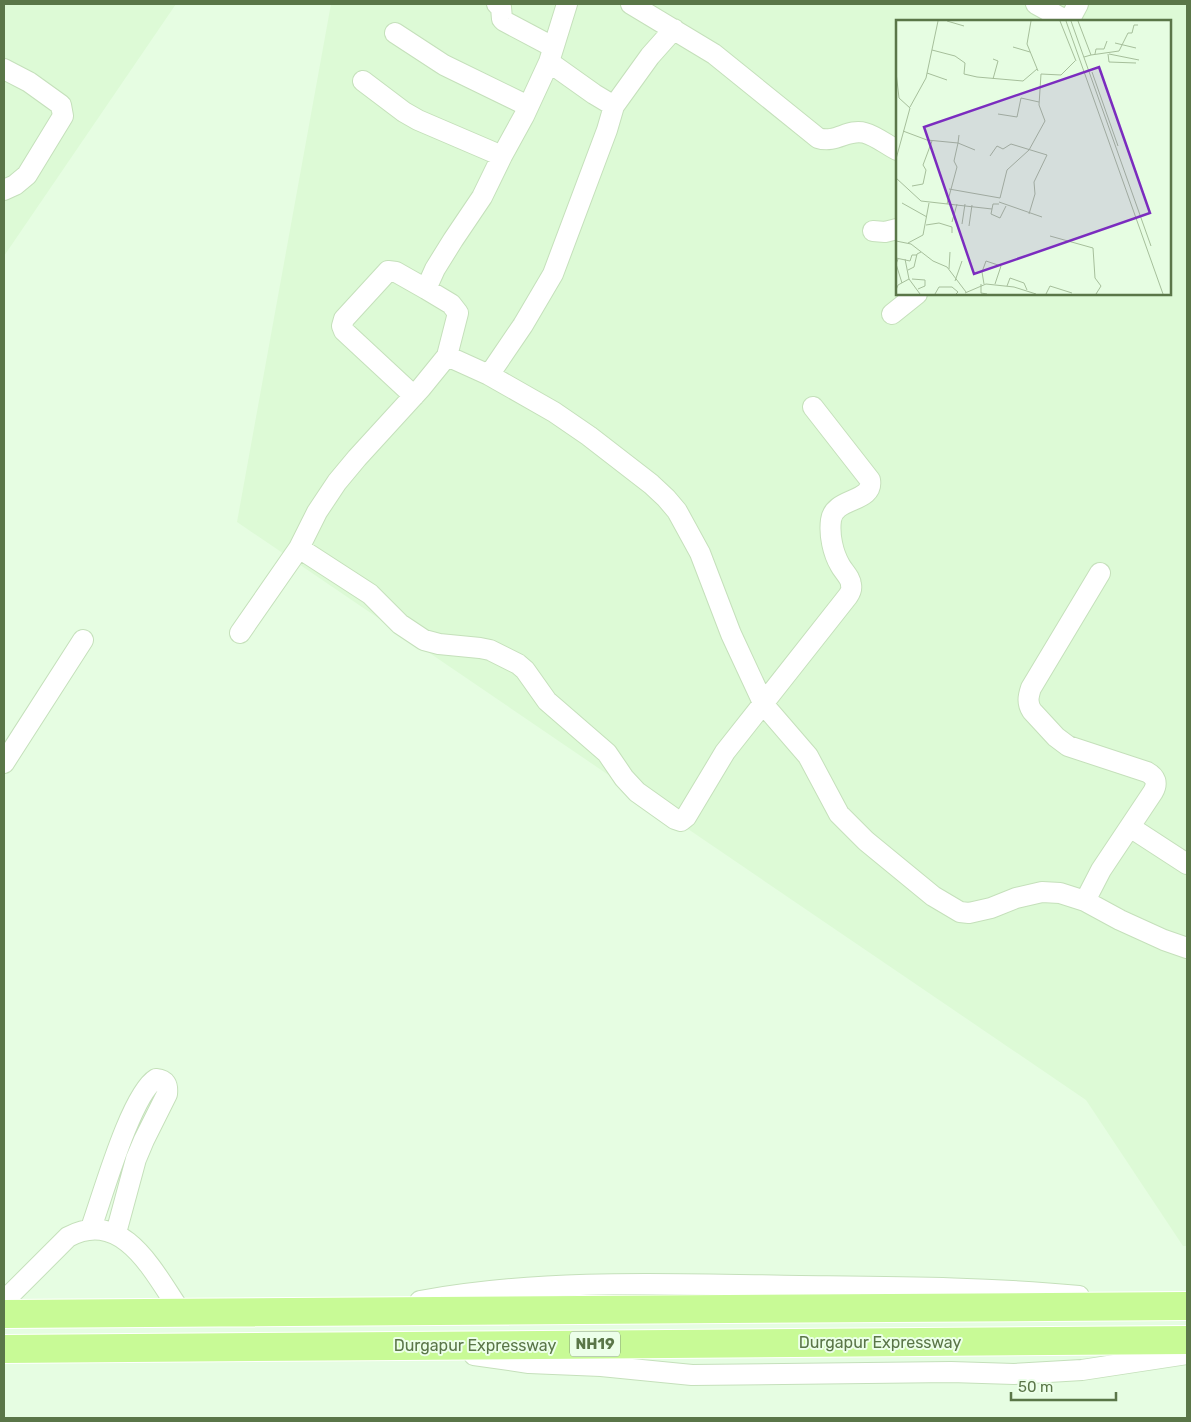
<svg xmlns="http://www.w3.org/2000/svg" width="1191" height="1422" viewBox="0 0 1191 1422" font-family="Rubik,sans-serif">
<style>
.residential{fill:#ddfad6;fill-rule:evenodd}
.lines{fill:none;stroke-linecap:round;stroke-linejoin:round}
.minor-casing{stroke:#c5e0bb;stroke-width:22}
.highway-casing{stroke:#fff;stroke-width:30}
.minor{stroke:#fff;stroke-width:20}
.highway{stroke:#c8fa96;stroke-width:28}
.labels{text-anchor:middle;stroke-width:4;stroke-linejoin:round;paint-order:stroke}
.shield{fill:#ecffe9;stroke:#869f78;stroke-width:1}
.shield-label{font-size:15px;font-weight:bold;fill:#5a7648}
.street-label{font-size:16px;fill:#5a7648;stroke:#ecffe9}
.inset-road{fill:none;stroke:#a6bf9b;stroke-width:1}
.view{fill:#7b2cbf;fill-opacity:0.15;stroke:#7b2cbf;stroke-width:2.5}
.inset-edge{fill:none;stroke:#5a7648;stroke-width:2.5}
</style>
<rect width="100%" height="100%" fill="#e6fde2"/>
<!-- residential -->
<path class="residential" d="M4 4H176L4 256Z
M331 4H1187V1246H1183L1086 1100 237 522ZM897 21H1170V294H897Z"/>
<g class="lines">
<!-- minor casing -->
<g class="minor-casing">
<path id="minor" d="M497 4 501 7 502 19 504 21 553 47
M631 4 714 54 818 138C836 144 848 128 865 133 876 136 887 145 897 150
M1036 4 1067 21
M1069 21 1078 4
M674 29 650 56 614 106 607 130 553 274 523 325 489 375 554 412 589 436 651 484 666 498 677 511 700 553 731 634 764 705 808 756 839 814 866 841 933 896 960 912 969 913 991 908 1016 898 1042 892 1060 893 1085 901 1120 920 1164 940 1187 948
M395 33 444 65 528 106
M549 62 594 94 614 106
M4 69 29 82 61 105 63 116 27 175 15 185 4 190
M363 81 404 112 418 120 502 156
M873 231 885 232 897 229
M892 314 917 294
M447 356 458 313 451 304 426 289 435 269 453 240 482 197 502 156 524 116 549 62 567 4
M414 396 344 331 342 326 344 319 388 271 396 272 426 289
M299 548 370 594 400 624 424 640 439 644 480 648 490 650 518 664 525 670 547 701 607 753 624 778 637 792 675 819 681 821 686 817 725 752 848 596C850 593 852 589 851 585 851 578 843 571 840 565 833 553 829 535 831 520 834 497 874 503 870 480L813 407
M240 633 299 548 317 512 337 482 357 458 421 388 447 356 489 375
M4 763 83 640
M1130 827 1187 864
M1085 901 1101 870 1153 792C1158 783 1156 777 1147 772L1068 746 1056 737 1032 711C1027 703 1028 697 1031 688L1100 573
M91 1228C102 1198 131 1094 156 1079 166 1080 168 1085 167 1094L144 1140 136 1159 116 1233
M4 1301 68 1237C124 1207 155 1275 181 1312
M420 1301C545 1278 674 1284 800 1286 894 1287 986 1287 1079 1296
M474 1355 529 1363 601 1366 692 1375 951 1372 1014 1374 1082 1370 1187 1354"/>
</g>
<!-- highway casing -->
<g class="highway-casing">
<path id="highway" d="M4 1314 1187 1306
M4 1349 1187 1340"/>
</g>
<!-- minor -->
<use href="#minor" class="minor"/>
<!-- highway -->
<use href="#highway" class="highway"/>
</g>
<g class="labels">
<!-- shield labels -->
<rect class="shield" x="570" y="1331.5" width="50" height="25" rx="4"/>
<g class="shield-label">
<text x="595" y="1349">NH19</text>
</g>
<!-- street labels -->
<g class="street-label">
<text x="880" y="1348">Durgapur Expressway</text>
<text x="475" y="1351">Durgapur Expressway</text>
</g>
</g>
<!-- overview -->
<g transform="translate(896 20)">
<rect width="275" height="275" fill="#e6fde2"/>
<path class="inset-road" d="M51 1 68 6M135 1 131 24 142 51M164 1 180 41M170 1 267 274M175 1 255 226M182 1 195 35 188 37M219 23 240 28M117 27 134 32M36 30 59 36 69 43 68 54 81 57 127 61 141 49M199 34 200 29H208L211 21M212 34 213 42 240 43M213 34 243 40M195 35 223 31 232 13H236L238 5H242M0 52 3 78 14 88 0 139M196 52 222 126M31 53 51 60M97 59 102 41 97 39M14 87 30 58 42 1M102 94 121 97 125 78 143 82M7 111 31 120 62 123 58 141 61 147 51 184M63 115 62 123 79 130M94 136 101 126 107 129 115 124 151 135 138 162 139 174 133 194M0 158 25 181 96 189 97 184H103M16 166 27 164 30 150 27 145 36 121M53 169 104 178 111 150 133 130 149 101 143 85 145 54 165 55 179 41M103 182 146 197M6 183 31 197M96 189 95 194 104 198 110 186M56 202 61 184M66 204 69 184M30 205 43 203 56 207V213M73 206 76 185M154 216 197 228 199 258 205 266 200 274M0 221 15 224 37 241 51 247 70 272M12 223 27 215 33 183M0 238 14 241 16 235H21M2 239 0 244 6 263M9 239 13 259 24 274M53 249 54 232M12 250 18 247 21 234 25 232M16 259 29 260V266L22 269M59 261 66 241M85 264V273L91 274M88 264 86 252 90 241 105 246 99 264M111 266 114 258 128 263 131 270M0 270 2 265 13 259M69 273 90 264 118 267 140 274M39 274 43 267H56L62 272 60 274M150 274 154 266 176 273"/>
<path class="view" d="M203 47 254 193 78 254 28 107Z"/>
<rect width="275" height="275" class="inset-edge"/>
</g>
<!-- border -->
<rect width="1191" height="1422" fill="none" stroke="#5a7648" stroke-width="10"/>
<!-- scale -->
<path d="M1011 1392v8h105v-8" fill="none" stroke="#5a7648" stroke-width="2.5"/>
<text x="1018" y="1392" font-size="15" fill="#5a7648" stroke="#ecffe9" stroke-width="4" paint-order="stroke">50 m</text>
</svg>
